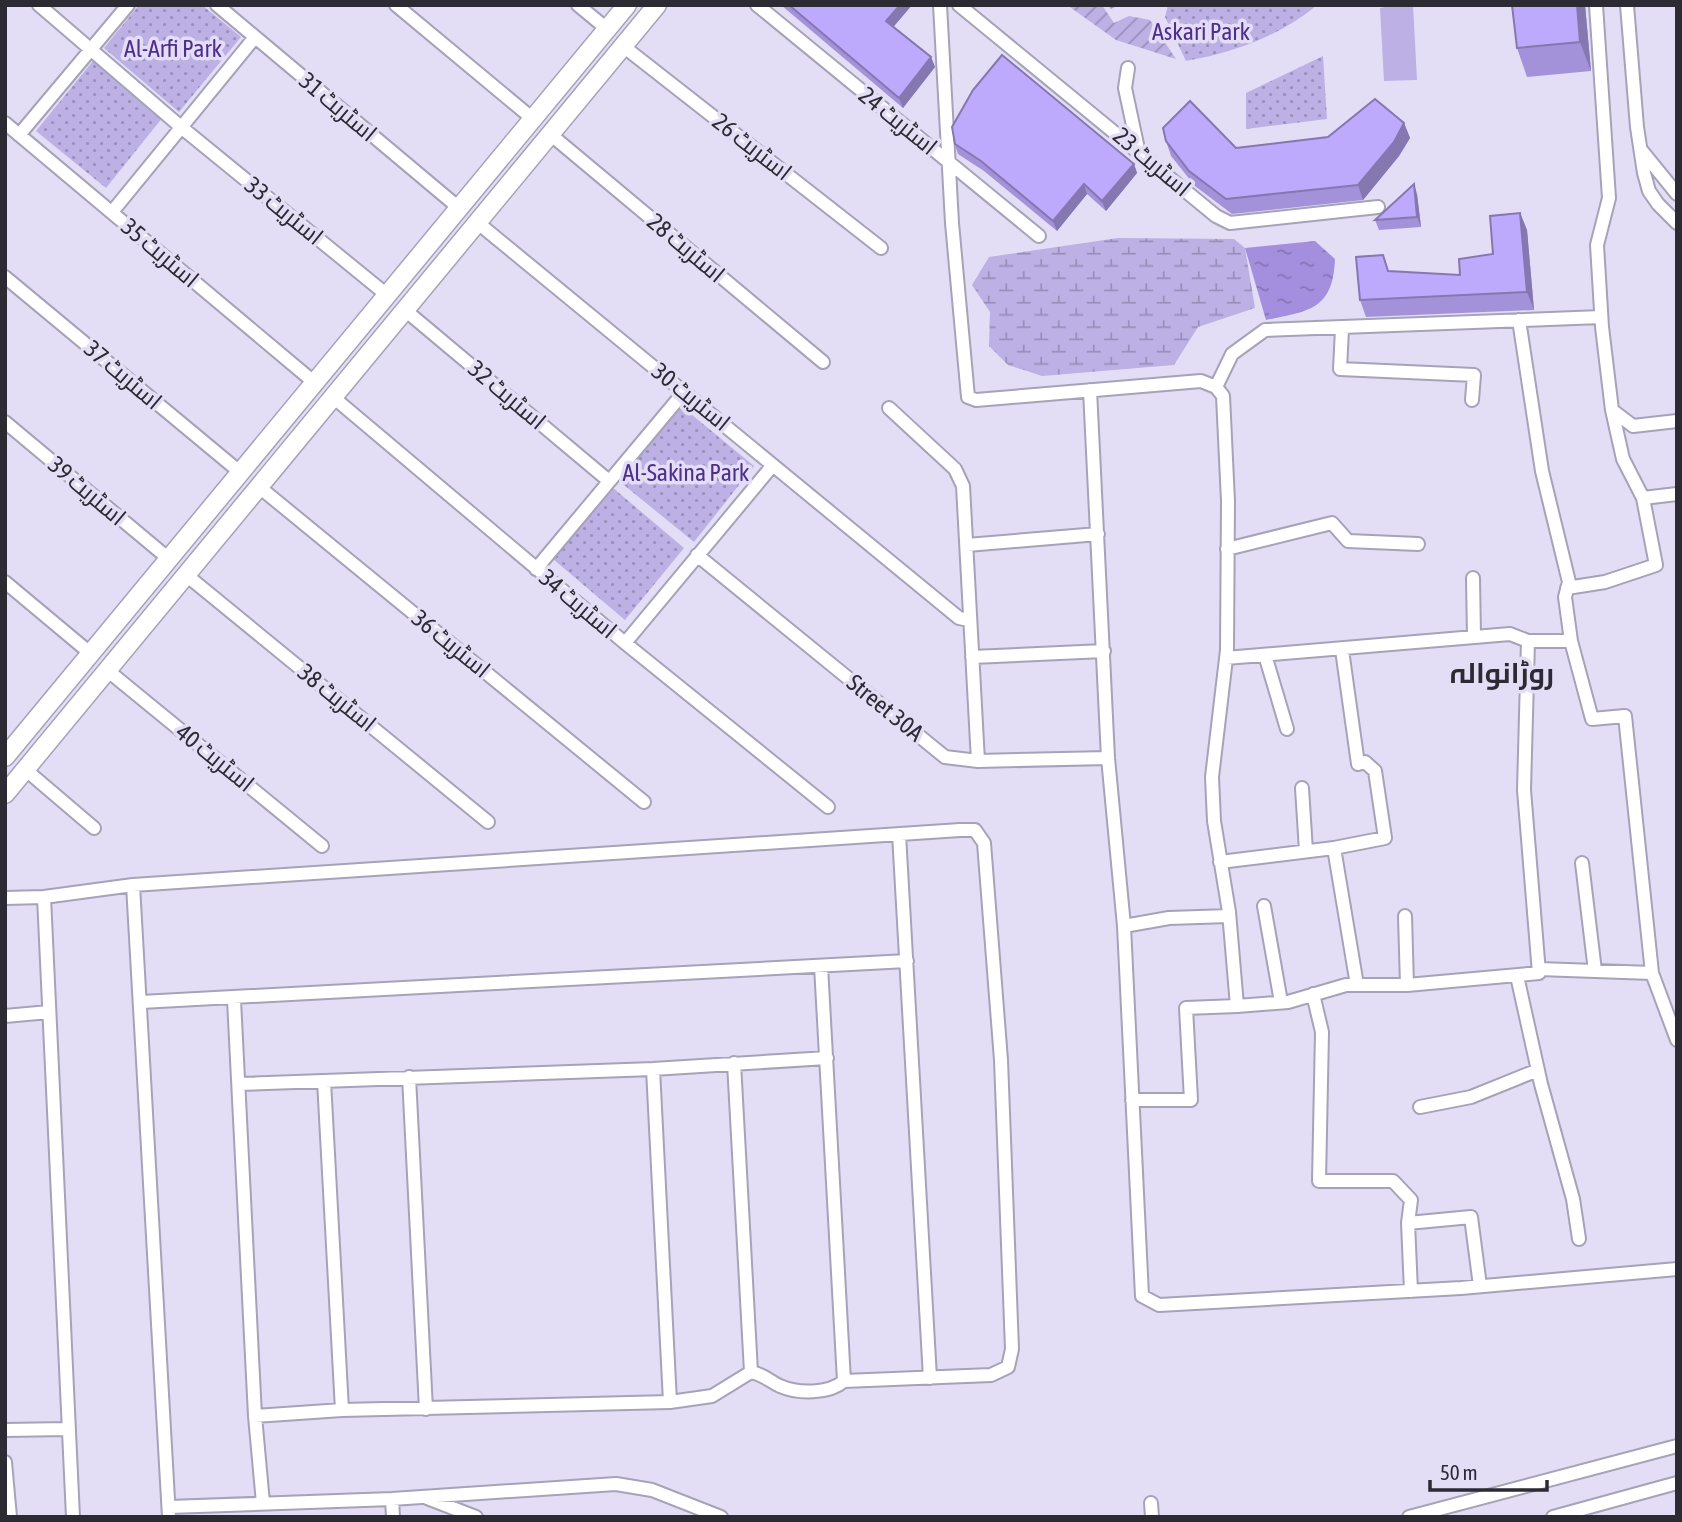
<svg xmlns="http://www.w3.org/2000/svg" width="1682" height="1522" viewBox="0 0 1682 1522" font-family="'Asap Condensed',Cairo,sans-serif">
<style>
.grass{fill:#bcb0e5}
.wetland{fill:url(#wetland-marsh)}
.park{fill:url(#park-dots)}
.garden{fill:url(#garden-furrows)}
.water{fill:url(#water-ripples)}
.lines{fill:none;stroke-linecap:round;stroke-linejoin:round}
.street-casing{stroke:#a6a2b8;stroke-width:16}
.secondary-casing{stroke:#a6a2b8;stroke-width:21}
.street{stroke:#fff;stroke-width:12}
.secondary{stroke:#fff;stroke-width:18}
.wall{fill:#a392d9}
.shaded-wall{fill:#8577b0}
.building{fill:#beaafc;stroke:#8577b0;stroke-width:2}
.labels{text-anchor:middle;stroke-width:7;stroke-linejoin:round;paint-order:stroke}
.park-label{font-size:24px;fill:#4f2e8c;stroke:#e3def5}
.street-label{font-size:24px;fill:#2c2a33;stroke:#e3def5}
.quarter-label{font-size:28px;font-weight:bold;fill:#2c2a33;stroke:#e3def5}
</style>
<defs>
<pattern id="wetland-marsh" width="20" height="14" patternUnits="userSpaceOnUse" patternTransform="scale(1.75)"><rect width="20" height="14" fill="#bcb0e5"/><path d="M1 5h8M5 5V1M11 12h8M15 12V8" fill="none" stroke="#998fba"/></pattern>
<pattern id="park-dots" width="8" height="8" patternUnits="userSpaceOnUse" patternTransform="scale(1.75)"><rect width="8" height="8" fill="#bcb0e5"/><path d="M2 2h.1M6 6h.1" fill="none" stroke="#998fba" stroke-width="1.8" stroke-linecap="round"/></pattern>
<pattern id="garden-furrows" width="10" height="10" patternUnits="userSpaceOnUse" patternTransform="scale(1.75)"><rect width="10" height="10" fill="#bcb0e5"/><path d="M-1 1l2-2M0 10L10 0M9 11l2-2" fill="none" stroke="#998fba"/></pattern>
<pattern id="water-ripples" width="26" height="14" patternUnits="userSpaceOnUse" patternTransform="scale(1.75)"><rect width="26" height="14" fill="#a48fdf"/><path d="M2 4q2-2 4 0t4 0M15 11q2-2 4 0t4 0" fill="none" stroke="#8675b5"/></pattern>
</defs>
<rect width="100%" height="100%" fill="#e3def5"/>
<!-- grass -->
<path class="grass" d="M1395 5H1413L1417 80 1384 81 1380 8Z"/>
<!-- wetland -->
<path class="wetland" d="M1118 238 1234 239 1245 248 1255 308 1198 327 1174 365 1042 376 1008 365 989 346 990 312 972 285 989 257Z"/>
<!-- park -->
<path class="park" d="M139 5H202L241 37 179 112 104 48Z
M1168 5H1317C1280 36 1233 53 1186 61L1165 17Z
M97 56 167 112 106 188 36 131Z
M1323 56 1327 119 1246 129V93Z
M680 405 754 466 694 542 619 481Z
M612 487 684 548 625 620 553 559Z"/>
<!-- garden -->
<path class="garden" d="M1067 5H1102L1114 23 1129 16 1150 20 1176 59 1116 40Z"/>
<!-- water -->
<path class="water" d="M1315 241 1335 259C1333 310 1309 311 1266 320L1245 248Z"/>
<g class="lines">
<!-- street casing -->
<g class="street-casing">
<path id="street" d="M39 5 181 127 387 295
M217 5 459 208
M396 5 533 119
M578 5 607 29
M757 5 1039 236
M940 5 952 223 968 397 976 400 1201 381 1216 387 1223 396 1228 501 1227 650 1212 777 1214 821 1229 912 1237 1006 1288 1002 1346 985H1407L1539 973 1524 790 1528 641
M959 5 1216 216 1230 223 1378 207
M1596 5 1609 198 1597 245 1602 327 1612 410 1633 426 1677 421
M1627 5 1637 127 1644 173 1649 191 1658 204 1677 223
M623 46 881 248
M1128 68 1125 88 1138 149
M5 123 315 383
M550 134 823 362
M19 135 128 5
M1642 151 1677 194
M112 212 255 37
M478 223 959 618 969 620
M5 277 241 473
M405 310 609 481
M1342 329 1340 369 1474 375 1472 400
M1216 387 1232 354 1265 330 1601 317
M1090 390 1108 758 1124 926 1169 918 1229 916
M333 397 625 643 828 807
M889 408 955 469 963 486 978 761
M1612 410 1623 459 1643 498 1677 494
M5 422 169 559
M258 486 644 802
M967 545 1098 534
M1227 549 1332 523 1348 541 1418 544
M697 555 945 757 978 761 1108 758
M536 569 684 392
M185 574 488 822
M1473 578 1474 637
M5 582 90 653
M1567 588 1605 582 1656 565 1643 498
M1571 641 1592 719 1625 716 1652 973
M625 643 773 465
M1265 655 1287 729
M972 657 1104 651
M1226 658 1510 634 1528 641H1571L1565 597 1569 582 1542 471 1519 320
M107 670 322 846
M26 770 94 828
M1302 788 1306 851
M899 834 930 1378
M1334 848 1385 838 1375 771 1365 762 1358 764 1342 650
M1220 862 1334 848 1357 985
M1582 863 1595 971
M133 885 169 1517
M44 897 73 1517
M5 898 44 897 133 885 960 830H975L984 843 1001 1060 1012 1349 1008 1367 991 1375 844 1381C829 1394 798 1394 780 1386 769 1381 763 1374 751 1372L712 1396 670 1402 342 1410 255 1416
M1264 906 1281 1002
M1405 916 1407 985
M1124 926 1142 1296 1159 1305 1461 1288 1677 1269
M821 966 844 1381
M1539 969 1652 973 1677 1040
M1517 976 1541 1084 1573 1199 1579 1239
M1313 994 1322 1032 1319 1181H1393L1411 1200 1408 1223 1471 1217 1480 1286
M234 1000 255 1416 263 1503
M141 1002 907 961
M5 1016 49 1012
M734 1063 751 1372
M653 1069 670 1402
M409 1077 426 1409
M324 1081 342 1410
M239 1084 653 1069 827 1058
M1132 1100H1191L1186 1008 1237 1006
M1420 1107 1471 1097 1538 1070
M1408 1223 1411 1291
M5 1430 67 1429
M5 1462 10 1517
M427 1498 476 1517
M392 1499 393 1517
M1151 1503 1152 1517
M169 1507 392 1499 616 1484 652 1490 721 1517
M1409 1517 1677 1446
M1553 1517 1677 1483"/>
</g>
<!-- secondary casing -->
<g class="secondary-casing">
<path id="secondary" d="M5 757 627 5
M5 794 657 5"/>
</g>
<!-- street -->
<use href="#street" class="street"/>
<!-- secondary -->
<use href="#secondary" class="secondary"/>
</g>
<!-- wall -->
<path class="wall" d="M781 5H912L893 27 931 57 935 67 903 108Z
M1108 5H1118L1111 9Z
M1512 5H1585L1591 71 1527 77 1517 48Z
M1404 123 1410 138 1399 156 1363 200 1232 214 1195 186 1171 156 1166 141 1236 148 1328 137Z
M953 139 1134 164 1137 173 1106 211 1087 194 1057 231 984 171 958 154Z
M1417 194 1421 227 1379 230 1375 220Z
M1520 213 1527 230 1534 310 1366 317 1360 300 1388 271 1460 275 1493 254Z"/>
<!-- shaded-wall -->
<path class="shaded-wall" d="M900 5H912L890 31 886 21Z
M1577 5H1585L1591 71 1580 42Z
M931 57 935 67 903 108 899 98Z
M1404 123 1410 138 1399 156 1363 200 1358 185Z
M1134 164 1137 173 1106 211 1102 201Z
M1084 184 1087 194 1057 231 1053 221Z
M1414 184 1417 194 1421 227 1417 217Z
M1520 213 1527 230 1534 310 1527 292Z"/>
<!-- building -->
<path class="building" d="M789 5H900L886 21 931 57 899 98Z
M1512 5H1577L1580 42 1517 48Z
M1002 55 1134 164 1102 201 1084 184 1053 221 981 161 955 144 952 127 973 90Z
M1375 99 1404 123 1394 142 1358 185 1226 199 1189 171 1166 141 1163 128 1190 101 1236 148 1328 137Z
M1414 184 1417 217 1375 220Z
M1520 213 1527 292 1360 300 1356 257 1383 255 1388 271 1460 275 1459 259 1493 254 1490 216Z"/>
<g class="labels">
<!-- park labels -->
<g class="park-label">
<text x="1201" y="40">Askari Park</text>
<text x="173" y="57">Al-Arfi Park</text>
<text x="686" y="481">Al-Sakina Park</text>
</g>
<!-- street labels -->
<g class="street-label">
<text transform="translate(338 107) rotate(40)" y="8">اسٹریٹ 31</text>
<text transform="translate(898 121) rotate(39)" y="8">اسٹریٹ 24</text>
<text transform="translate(752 147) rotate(38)" y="8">اسٹریٹ 26</text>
<text transform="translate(1152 162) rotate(40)" y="8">اسٹریٹ 23</text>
<text transform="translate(284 211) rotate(39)" y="8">اسٹریٹ 33</text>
<text transform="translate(686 248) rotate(40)" y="8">اسٹریٹ 28</text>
<text transform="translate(160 253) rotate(40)" y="8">اسٹریٹ 35</text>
<text transform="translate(123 375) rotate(40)" y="8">اسٹریٹ 37</text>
<text transform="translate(507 395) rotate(40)" y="8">اسٹریٹ 32</text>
<text transform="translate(691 397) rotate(39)" y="8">اسٹریٹ 30</text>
<text transform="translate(87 491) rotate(40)" y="8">اسٹریٹ 39</text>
<text transform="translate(578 604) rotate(40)" y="8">اسٹریٹ 34</text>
<text transform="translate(451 644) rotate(39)" y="8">اسٹریٹ 36</text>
<text transform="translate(337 698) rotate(39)" y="8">اسٹریٹ 38</text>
<text transform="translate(885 708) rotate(39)" y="8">Street 30A</text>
<text transform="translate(215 758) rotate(39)" y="8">اسٹریٹ 40</text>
</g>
<!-- quarter labels -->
<g class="quarter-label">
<text x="1502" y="683">روڑانوالہ</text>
</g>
</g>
<!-- border -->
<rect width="1682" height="1522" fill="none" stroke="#2c2a33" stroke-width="14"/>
<!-- scale -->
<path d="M1430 1480v10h117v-10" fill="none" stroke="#2c2a33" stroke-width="3.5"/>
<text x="1440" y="1480" font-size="21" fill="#2c2a33" stroke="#e3def5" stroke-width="5" paint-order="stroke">50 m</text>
</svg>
